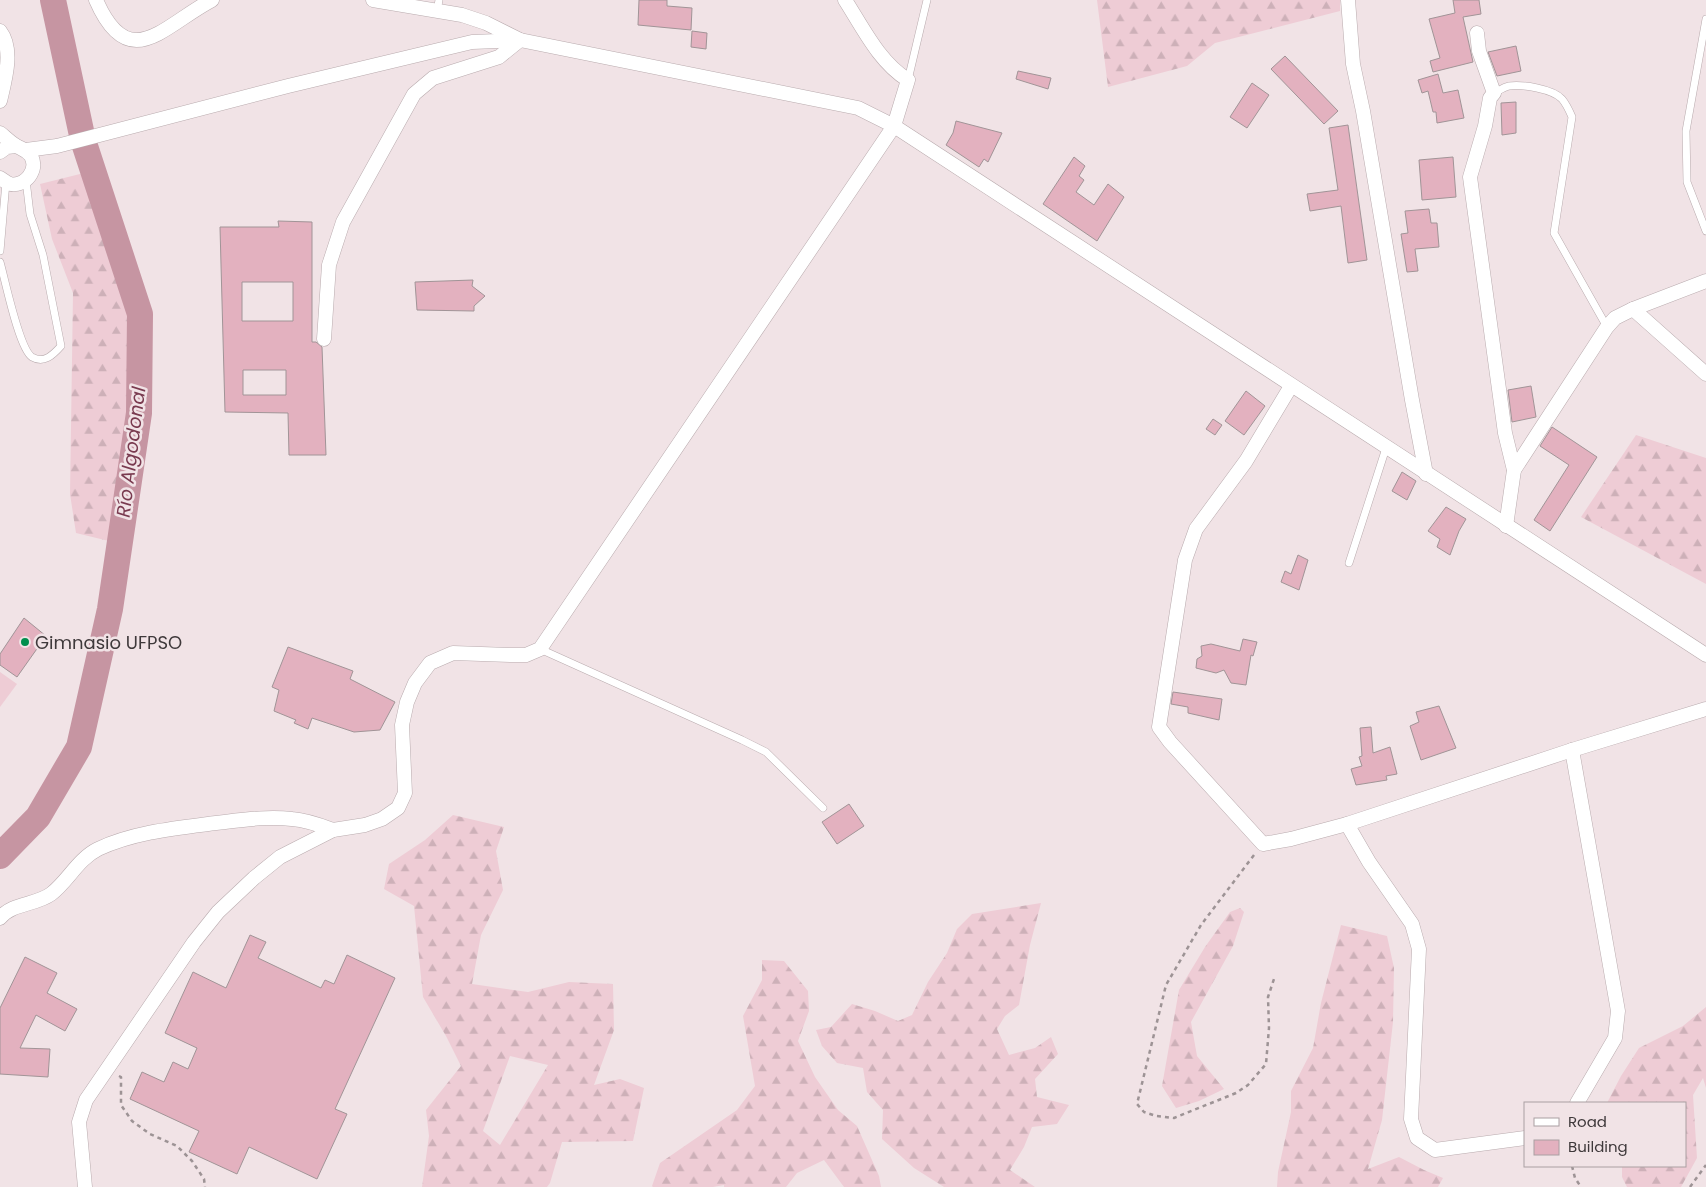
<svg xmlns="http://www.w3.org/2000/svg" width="1706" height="1187" font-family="Poppins,sans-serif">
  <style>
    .forest { fill: url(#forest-firs); fill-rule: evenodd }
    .garden { fill: #eeccd5 }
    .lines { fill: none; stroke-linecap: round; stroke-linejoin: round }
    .river { stroke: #c695a2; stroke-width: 26 }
    .building { fill: #e3b1bf; stroke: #a19497; fill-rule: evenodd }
    .lane-casing { stroke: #b9abae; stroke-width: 8 }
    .street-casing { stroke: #b9abae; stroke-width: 15 }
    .path { stroke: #9d9395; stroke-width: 2.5; stroke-dasharray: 4 4; stroke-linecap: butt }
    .lane { stroke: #fff; stroke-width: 7 }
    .street { stroke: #fff; stroke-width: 14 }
    .poi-dot { fill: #008e4d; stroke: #f1e3e6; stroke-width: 2 }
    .labels { text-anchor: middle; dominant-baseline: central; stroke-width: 5; stroke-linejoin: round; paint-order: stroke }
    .poi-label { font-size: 18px; fill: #3f393b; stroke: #f1e3e6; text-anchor: start }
    .water-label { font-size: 19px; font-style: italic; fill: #793a4f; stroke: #f1e3e6 }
  </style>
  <defs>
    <pattern id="forest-firs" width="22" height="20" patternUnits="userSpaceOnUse" patternTransform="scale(1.25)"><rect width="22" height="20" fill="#eeccd5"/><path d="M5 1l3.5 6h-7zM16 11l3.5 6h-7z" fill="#cdb0b8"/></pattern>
  </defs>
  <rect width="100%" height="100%" fill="#f1e3e6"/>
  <g class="forest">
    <polygon points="1097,0 1340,0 1340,11 1215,43 1187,66 1108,87"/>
    <polygon points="88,172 137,314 136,414 117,543 76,533 70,494 73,293 52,239 40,184"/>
    <polygon points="1636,435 1706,458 1706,584 1581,517"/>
    <path d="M453,815L504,827L496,851L503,890L481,935L472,984L528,992L569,982L613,984L614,1030L594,1085L620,1079L644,1088L633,1141L562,1142L550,1183L547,1187H422L429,1136L426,1110L461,1066L446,1036L423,997L414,906L384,889L389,864L425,840ZM510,1056L548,1065L500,1145L483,1131Z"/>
    <polygon points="1041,903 1030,945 1019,1005 1005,1016 997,1029 1009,1055 1035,1048 1051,1037 1058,1054 1035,1079 1037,1097 1069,1105 1057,1124 1032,1127 1024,1147 1010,1170 1035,1187 944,1187 914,1168 882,1139 883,1110 867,1092 863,1068 837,1063 822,1046 816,1030 831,1027 852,1004 875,1011 898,1021 912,1015 928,982 947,953 957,929 972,914"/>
    <polygon points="1240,908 1244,912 1233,946 1191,1022 1197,1056 1224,1089 1199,1101 1176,1108 1162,1086 1179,990 1205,947 1230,912"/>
    <polygon points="1341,925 1387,936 1394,968 1393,1022 1382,1120 1368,1169 1399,1157 1424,1170 1443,1178 1438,1187 1277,1187 1278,1172 1291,1112 1291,1091 1313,1048 1321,1003"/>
    <polygon points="762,960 784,961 808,991 809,1011 798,1041 815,1077 838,1110 857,1126 879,1176 881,1187 844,1187 824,1160 797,1173 786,1187 724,1187 724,1185 713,1187 653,1187 652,1186 660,1163 737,1110 755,1086 743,1016 762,980"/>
    <polygon points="1706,1007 1706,1088 1703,1078 1693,1095 1697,1158 1681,1187 1627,1187 1622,1177 1622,1166 1685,1166 1685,1103 1607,1103 1621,1076 1639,1048 1683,1026"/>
  </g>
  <polygon class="garden" points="0,672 17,684 0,707"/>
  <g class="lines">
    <polyline class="river" points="0,856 38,817 79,747 110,609 139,413 140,314 83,140 53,0"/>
  </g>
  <g class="building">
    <polygon points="639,0 667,0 667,6 692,8 691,30 638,25"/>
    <polygon points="1453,0 1479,0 1481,14 1463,17 1473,62 1433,72 1430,61 1440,58 1429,19 1455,13"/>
    <polygon points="692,31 707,33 706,49 691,47"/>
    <polygon points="1516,46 1521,71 1497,76 1488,52"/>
    <polygon points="1285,56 1338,111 1324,124 1271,69"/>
    <polygon points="1018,71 1051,78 1048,89 1016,79"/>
    <polygon points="1438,74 1443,93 1458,90 1464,118 1437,123 1436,112 1433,112 1428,91 1422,93 1418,80"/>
    <polygon points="1252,83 1269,95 1247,128 1230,117"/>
    <polygon points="1516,102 1516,133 1502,135 1501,103"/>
    <polygon points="956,121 1002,133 988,162 984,159 979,167 946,145 953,133"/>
    <polygon points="1348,125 1367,260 1348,263 1341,206 1310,211 1307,194 1338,190 1329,128"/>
    <polygon points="1074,157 1085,166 1079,176 1084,180 1076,192 1094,205 1108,184 1124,197 1097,241 1043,204"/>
    <polygon points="1453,157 1456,197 1422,200 1419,160"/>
    <polygon points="1429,209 1431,223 1437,223 1439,247 1415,249 1418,271 1407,272 1401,234 1408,233 1405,211"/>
    <path d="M278,221L312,222V342H316L322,347L326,455H289L288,413L225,412L220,227H279ZM242,282H293V321H242ZM243,370H286V395H243Z"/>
    <polygon points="473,280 472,286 485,296 474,306 474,311 417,310 415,282"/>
    <polygon points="1531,386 1536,417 1512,422 1508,390"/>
    <polygon points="1246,391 1265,406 1244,435 1225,421"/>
    <polygon points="1213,419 1222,425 1215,435 1206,429"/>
    <polygon points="1552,427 1597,457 1550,531 1534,520 1569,465 1540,446"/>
    <polygon points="1402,472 1416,481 1407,500 1392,491"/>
    <polygon points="1446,507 1466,519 1459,531 1450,555 1437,547 1440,539 1428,531"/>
    <polygon points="1298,555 1308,560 1299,590 1281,582 1285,571 1291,574"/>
    <polygon points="24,618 46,636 17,677 0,665 0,654"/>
    <polygon points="1243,639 1257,642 1253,656 1251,655 1246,685 1231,683 1224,670 1216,673 1196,668 1197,659 1202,656 1201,646 1211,644 1240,651"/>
    <polygon points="288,647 353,671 350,679 395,702 380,730 354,732 312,718 308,729 294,723 296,720 274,711 279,690 272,687"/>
    <polygon points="1173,692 1222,699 1219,720 1188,713 1188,707 1171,704"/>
    <polygon points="1439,706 1456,748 1421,760 1410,726 1419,722 1416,712"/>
    <polygon points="1371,727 1373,753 1390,747 1397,774 1386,776 1387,780 1356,785 1351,769 1362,766 1359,757 1362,756 1360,728"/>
    <polygon points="849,804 864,826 837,844 822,822"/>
    <polygon points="250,935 266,942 258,958 321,988 325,980 334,984 347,955 395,978 335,1109 347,1114 317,1179 249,1147 237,1174 189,1152 199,1131 130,1099 142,1072 164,1082 173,1062 188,1069 197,1048 165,1033 193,972 226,988"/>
    <polygon points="25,957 57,973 47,993 77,1009 65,1031 36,1015 20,1048 50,1049 48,1077 0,1074 0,1008"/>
  </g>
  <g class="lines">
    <g class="lane-casing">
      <g id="lane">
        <polyline points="437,11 439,0"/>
        <polyline points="1706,19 1686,131 1687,182 1706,231"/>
        <polyline points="908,80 927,0"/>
        <path d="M1494,93C1498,91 1504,87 1509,86C1522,84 1553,89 1562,99C1567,105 1569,110 1572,117L1554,233L1607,327"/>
        <polyline points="0,251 6,182"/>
        <path d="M0,262C5,279 19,349 32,357C44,364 53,355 61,346L43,255L30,214L26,180"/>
        <polyline points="1349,563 1386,448"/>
        <polyline points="540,649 742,740 766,752 823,808"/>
      </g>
    </g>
    <g class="street-casing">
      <g id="street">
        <path d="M96,0C129,76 164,25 212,0"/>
        <polyline points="1348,0 1353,64 1363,111 1412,400 1426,474"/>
        <path d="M0,31C14,49 5,80 0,101"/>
        <polyline points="1477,33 1479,51 1494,93 1490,98 1485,126 1470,177 1505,433 1514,470 1506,526"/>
        <path d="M0,133C5,137 10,142 15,145C21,149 26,149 31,156C39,170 25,187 10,184C7,183 3,180 0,178"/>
        <polyline points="26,150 57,146 288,86 472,42 520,40 858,108 894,126 1706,655"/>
        <polyline points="0,152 7,147 16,146"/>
        <polyline points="1633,309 1706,374"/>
        <polyline points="324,339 329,265 343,222 414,94 433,78 499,57 520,40 486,23 462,15 373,0"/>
        <polyline points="1291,386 1246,461 1196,529 1185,560 1159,727 1170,742 1263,844 1291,839 1347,824 1572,750 1706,709"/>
        <polyline points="1514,470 1607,327 1615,318 1633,309 1706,281"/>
        <polyline points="1572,750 1618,1011 1615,1038 1577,1103"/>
        <polyline points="1347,824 1369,862 1412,924 1419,949 1411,1119 1417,1138 1435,1150 1525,1138"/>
        <path d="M0,918C12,903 36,905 51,894C68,881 78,859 98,849C134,832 177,828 216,823C242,820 267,816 292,819C306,820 320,825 333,830"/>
        <path d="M85,1187L79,1122L86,1100L194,942L218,912L254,878L280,857L333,830L365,825L382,819L398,808L405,793L402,725L407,702L415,683L430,663L453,653L511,655H526L540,649L894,126L908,80C879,62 863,28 845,0"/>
      </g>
    </g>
    <g class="path">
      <polyline points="1254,855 1201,925 1166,985 1137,1104 1144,1112 1156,1116 1174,1118 1236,1093 1248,1085 1266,1064 1269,1028 1268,997 1274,979"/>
      <polyline points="119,1076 121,1077 121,1105 132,1121 150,1134 177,1146 192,1161 204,1179 205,1187"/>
      <polyline points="1572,1166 1575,1178 1581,1187"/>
      <polyline points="1690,1187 1706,1165"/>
    </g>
    <use href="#lane" class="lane"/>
    <use href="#street" class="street"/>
  </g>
  <circle class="poi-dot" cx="25" cy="642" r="5"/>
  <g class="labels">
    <g class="poi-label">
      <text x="35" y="642">Gimnasio UFPSO</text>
    </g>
    <g class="water-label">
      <text transform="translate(131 452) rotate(-83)">Río Algodonal</text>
    </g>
  </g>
  <rect x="1524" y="1102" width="162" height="65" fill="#f1e3e6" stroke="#aa9fa2"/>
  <rect x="1534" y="1118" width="25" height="8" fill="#ffffff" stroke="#aa9fa2"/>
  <text x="1568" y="1127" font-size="15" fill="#3f393b">Road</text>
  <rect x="1534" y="1140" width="25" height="15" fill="#e3b1bf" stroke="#aa9fa2"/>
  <text x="1568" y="1152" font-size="15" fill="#3f393b">Building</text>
</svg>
